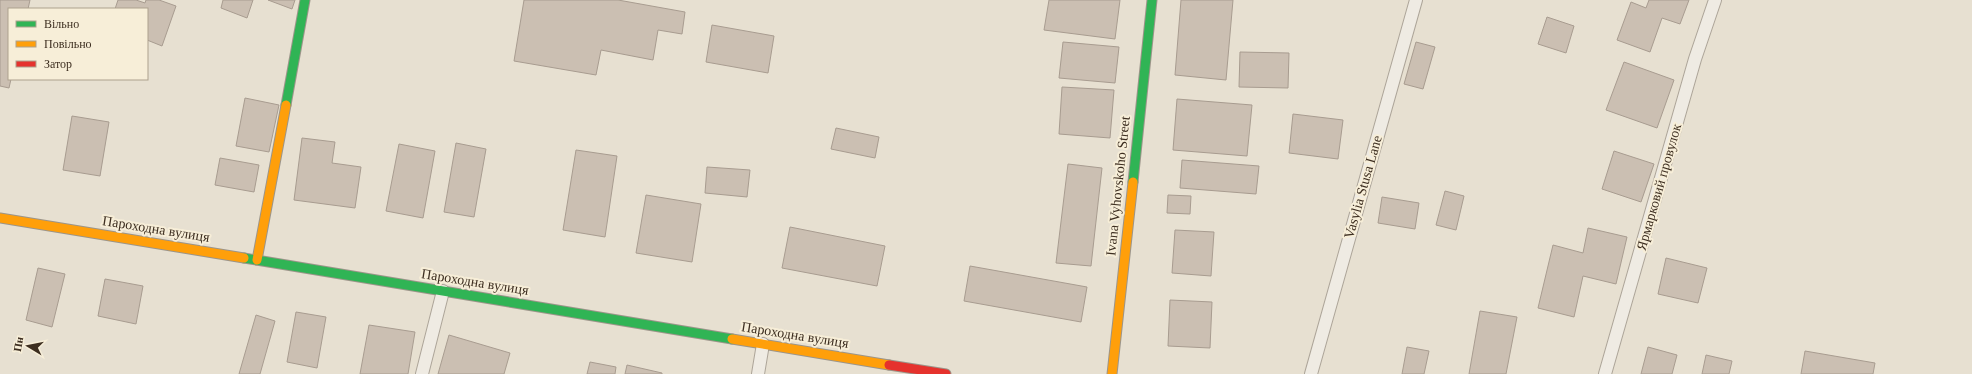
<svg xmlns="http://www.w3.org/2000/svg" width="1972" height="374" font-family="Georgia,serif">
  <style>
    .building { fill: #cbbfb2; stroke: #a89c90 }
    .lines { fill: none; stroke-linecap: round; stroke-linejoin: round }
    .lane-casing { stroke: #ada599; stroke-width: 14 }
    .fast-casing { stroke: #9c958a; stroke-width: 11 }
    .slow-casing { stroke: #9c958a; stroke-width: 11 }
    .jam-casing { stroke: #9c958a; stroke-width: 11 }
    .lane { stroke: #efebe3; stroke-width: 12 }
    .fast { stroke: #30b455; stroke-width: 9 }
    .slow { stroke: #ff9f0a; stroke-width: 9 }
    .jam { stroke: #e5322d; stroke-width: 9 }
    .labels { text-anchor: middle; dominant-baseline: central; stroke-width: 4; stroke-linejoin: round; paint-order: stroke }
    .street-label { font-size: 14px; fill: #3d2e20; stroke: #f7eed8 }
  </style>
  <rect width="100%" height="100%" fill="#e7e0d1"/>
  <g class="building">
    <polygon points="0,0 30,0 28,9 9,9 9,79 11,79 9,88 0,86"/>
    <polygon points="118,0 136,0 145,3 146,0 159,0 176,6 162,46 147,40 147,9 115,9"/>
    <polygon points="223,0 253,0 247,18 221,8"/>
    <polygon points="268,0 295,0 292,9"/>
    <polygon points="524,0 618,0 685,12 682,34 658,30 653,60 601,50 596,75 514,61"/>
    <polygon points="1049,0 1120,0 1115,39 1044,30"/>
    <polygon points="1181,0 1233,0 1226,80 1175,75"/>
    <polygon points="1649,0 1689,0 1680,24 1662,18 1650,52 1617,40 1631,2 1646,8"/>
    <polygon points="1547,17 1574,26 1566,53 1538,44"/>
    <polygon points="712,25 774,36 768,73 706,62"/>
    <polygon points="1063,42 1119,47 1115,83 1059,78"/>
    <polygon points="1416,42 1435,47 1423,89 1404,84"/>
    <polygon points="1240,52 1289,53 1288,88 1239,87"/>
    <polygon points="1624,62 1674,80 1657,128 1606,110"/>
    <polygon points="1062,87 1114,90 1110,138 1059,134"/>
    <polygon points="245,98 279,105 269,152 236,146"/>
    <polygon points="1177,99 1252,105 1247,156 1173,150"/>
    <polygon points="1293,114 1343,120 1338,159 1289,153"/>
    <polygon points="72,116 109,122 100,176 63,170"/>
    <polygon points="836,128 879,137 875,158 831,149"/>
    <polygon points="302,138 335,142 332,163 361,167 355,208 294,200"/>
    <polygon points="456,143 486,149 474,217 444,212"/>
    <polygon points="399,144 435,151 423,218 386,211"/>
    <polygon points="576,150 617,156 605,237 563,230"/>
    <polygon points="1614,151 1654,164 1641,202 1602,189"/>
    <polygon points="220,158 259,165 254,192 215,185"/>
    <polygon points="1182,160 1259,166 1256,194 1180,188"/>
    <polygon points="1068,164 1102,168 1091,266 1056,263"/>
    <polygon points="707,167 750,170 747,197 705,193"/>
    <polygon points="1445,191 1464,196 1456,230 1436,225"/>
    <polygon points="646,195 701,204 692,262 636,253"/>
    <polygon points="1168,195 1191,196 1190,214 1167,213"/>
    <polygon points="1382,197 1419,203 1415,229 1378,223"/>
    <polygon points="790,227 885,246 877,286 782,268"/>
    <polygon points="1588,228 1627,237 1616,284 1583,276 1574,317 1538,308 1553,245 1583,253"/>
    <polygon points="1175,230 1214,232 1211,276 1172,273"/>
    <polygon points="1666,258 1707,268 1698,303 1658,294"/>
    <polygon points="970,266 1087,287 1081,322 964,301"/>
    <polygon points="38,268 65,274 52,327 26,320"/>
    <polygon points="105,279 143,286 136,324 98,316"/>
    <polygon points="1170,300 1212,302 1210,348 1168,346"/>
    <polygon points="1480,311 1517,317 1506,374 1469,374"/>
    <polygon points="296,312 326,317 317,368 287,362"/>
    <polygon points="256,315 275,321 260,374 239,374"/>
    <polygon points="369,325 415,332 408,374 360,374"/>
    <polygon points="449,335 510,353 504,374 438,374"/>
    <polygon points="1407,347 1429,351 1424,374 1402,374"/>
    <polygon points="1648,347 1677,355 1672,374 1641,374"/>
    <polygon points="1805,351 1875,363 1873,374 1801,374"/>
    <polygon points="1706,355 1732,361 1729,374 1702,374"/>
    <polygon points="590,362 616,367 615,374 587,374"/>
    <polygon points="627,365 662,373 662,374 625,374"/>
  </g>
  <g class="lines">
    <g class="lane-casing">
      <g id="lane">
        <polyline points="422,374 443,291"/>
        <polyline points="758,374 763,344"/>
        <polyline points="1311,374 1416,0"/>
        <polyline points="1605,374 1695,59 1715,0"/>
      </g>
    </g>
    <g class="fast-casing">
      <g id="fast">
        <polyline points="286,105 305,0"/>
        <polyline points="1133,182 1152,0"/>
        <polyline points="244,258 732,339"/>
      </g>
    </g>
    <g class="slow-casing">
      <g id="slow">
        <polyline points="0,218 244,258"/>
        <polyline points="257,260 286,105"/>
        <polyline points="732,339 889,365"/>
        <polyline points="1112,374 1133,182"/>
      </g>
    </g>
    <g class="jam-casing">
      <polyline id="jam" points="889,365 946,374"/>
    </g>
    <use href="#lane" class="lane"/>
    <use href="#fast" class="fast"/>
    <use href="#slow" class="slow"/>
    <use href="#jam" class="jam"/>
  </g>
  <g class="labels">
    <g class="street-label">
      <text transform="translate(1118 186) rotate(-84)">Ivana Vyhovskoho Street</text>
      <text transform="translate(1363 187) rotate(-74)">Vasylia Stusa Lane</text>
      <text transform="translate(1659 187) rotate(-74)">Ярмарковий провулок</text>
      <text transform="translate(156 229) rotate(9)">Пароходна вулиця</text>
      <text transform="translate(475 282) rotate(9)">Пароходна вулиця</text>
      <text transform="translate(795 335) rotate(9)">Пароходна вулиця</text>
    </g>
  </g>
  <rect x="8" y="8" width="140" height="72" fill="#f7eed8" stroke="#ada18e"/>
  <rect x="16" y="21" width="20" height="6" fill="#30b455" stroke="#ada18e"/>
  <text x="44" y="28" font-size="12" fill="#3d2e20">Вільно</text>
  <rect x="16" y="41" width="20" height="6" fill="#ff9f0a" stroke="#ada18e"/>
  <text x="44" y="48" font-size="12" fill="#3d2e20">Повільно</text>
  <rect x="16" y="61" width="20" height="6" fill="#e5322d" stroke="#ada18e"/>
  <text x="44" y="68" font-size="12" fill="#3d2e20">Затор</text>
  <g transform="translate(28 346) rotate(280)" stroke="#f7eed8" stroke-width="3" paint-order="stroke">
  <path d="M0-3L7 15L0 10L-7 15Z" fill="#3d2e20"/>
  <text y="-6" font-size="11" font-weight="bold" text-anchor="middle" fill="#3d2e20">Пн</text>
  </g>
</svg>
